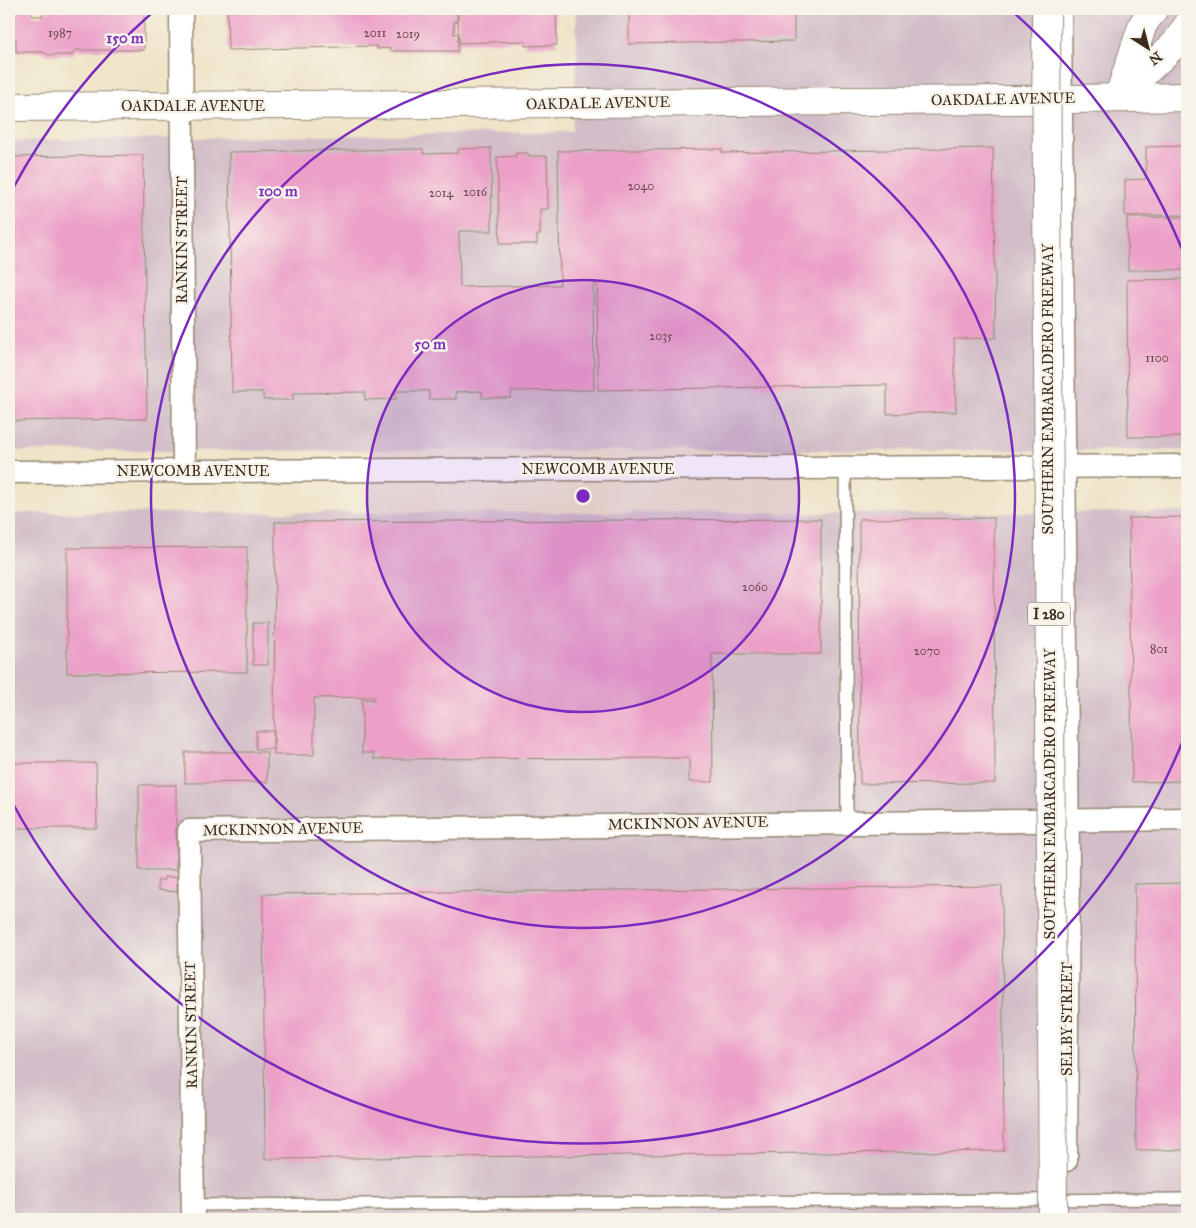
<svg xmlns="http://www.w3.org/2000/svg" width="1196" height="1228" font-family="'IM FELL Great Primer',serif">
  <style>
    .industrial { fill: #d2bdc8 }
    .building { fill: #eca0c8 }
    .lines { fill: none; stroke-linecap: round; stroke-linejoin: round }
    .service-casing { stroke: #958773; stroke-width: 14 }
    .minor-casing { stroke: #958773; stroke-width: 25 }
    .tertiary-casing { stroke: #958773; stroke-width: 30 }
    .secondary-casing { stroke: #958773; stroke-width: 30 }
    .service { stroke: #fff; stroke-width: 11 }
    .minor { stroke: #fff; stroke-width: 22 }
    .tertiary { stroke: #fff; stroke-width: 28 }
    .secondary { stroke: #fff; stroke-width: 28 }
    .motorway-bridge-casing { stroke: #958773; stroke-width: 30; stroke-linecap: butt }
    .motorway-bridge { stroke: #fff; stroke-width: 28 }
    .ring { fill: none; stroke: #7b2cbf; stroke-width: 2.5 }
    .labels { text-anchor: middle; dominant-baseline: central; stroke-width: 5; stroke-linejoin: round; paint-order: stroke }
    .number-label { font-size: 12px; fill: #674848 }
    .shield { fill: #f7f3e8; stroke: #73665b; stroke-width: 1 }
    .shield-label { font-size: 14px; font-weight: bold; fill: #3b2a1e }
    .street-label { font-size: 15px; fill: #3b2a1e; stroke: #f7f3e8 }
    .centre { fill: #7b2cbf; stroke: #f7f3e8; stroke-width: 2.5 }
    .ring-label { font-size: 15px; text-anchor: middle; font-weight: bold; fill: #7b2cbf; stroke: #f7f3e8; stroke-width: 5; stroke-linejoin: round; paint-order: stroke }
  </style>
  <rect width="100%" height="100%" fill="#f7f3e8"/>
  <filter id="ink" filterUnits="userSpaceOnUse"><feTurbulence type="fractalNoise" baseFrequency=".02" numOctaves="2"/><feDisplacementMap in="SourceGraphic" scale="10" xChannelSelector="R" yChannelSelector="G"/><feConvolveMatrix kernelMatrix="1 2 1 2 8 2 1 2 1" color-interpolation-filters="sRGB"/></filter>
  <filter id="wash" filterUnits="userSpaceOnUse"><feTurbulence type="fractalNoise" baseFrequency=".0096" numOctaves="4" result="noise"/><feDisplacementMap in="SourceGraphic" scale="20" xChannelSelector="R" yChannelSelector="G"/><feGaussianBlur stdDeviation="1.12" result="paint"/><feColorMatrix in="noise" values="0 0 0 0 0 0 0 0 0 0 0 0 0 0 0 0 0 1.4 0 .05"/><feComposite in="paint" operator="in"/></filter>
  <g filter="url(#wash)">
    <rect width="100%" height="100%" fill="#efe4c8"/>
    <g class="industrial">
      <polygon points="576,9 1187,9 1187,450 9,451 9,141 572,132 577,56"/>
      <polygon points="1187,512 1187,1219 9,1219 9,513"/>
    </g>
    <g id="blocks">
      <g class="building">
        <polygon points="11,9 32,9 32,16 43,16 43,11 49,12 49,9 144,9 144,50 76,50 72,55 49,55 43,52 16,52 16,39 11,39 11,53 9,53 9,12 11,12"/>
        <polygon points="227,9 457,9 457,22 454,22 454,34 458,33 458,51 391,51 391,48 377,49 377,46 228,50"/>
        <polygon points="458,9 556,9 557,45 525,46 525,41 459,43"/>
        <polygon points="629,9 794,9 794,41 629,44"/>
        <polygon points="1187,146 1187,215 1125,216 1125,180 1146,179 1146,147"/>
        <polygon points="491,148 492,231 459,231 460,287 560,285 558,151 722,149 722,153 993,148 996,338 954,339 956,412 887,414 887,385 598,390 597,284 593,284 594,390 511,391 511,398 482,398 482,391 456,392 456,399 429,399 429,391 395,391 396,399 365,400 365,392 293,393 293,400 263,400 263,392 232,392 229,152 423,149 423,154 458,153 458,149"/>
        <polygon points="516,153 528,153 529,156 547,156 548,209 540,209 540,235 537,235 537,244 500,244 497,157 516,156"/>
        <polygon points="143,155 147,419 9,421 9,157"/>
        <polygon points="1187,217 1187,270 1128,270 1127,218"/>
        <polygon points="1187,279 1187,437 1128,437 1127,280"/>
        <polygon points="1187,517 1187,781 1132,782 1129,518"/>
        <polygon points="994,518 995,783 860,784 859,519"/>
        <polygon points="821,519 821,654 712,654 713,782 689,782 689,758 374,759 374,753 362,753 362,699 374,700 374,697 314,698 314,755 274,755 275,522"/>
        <polygon points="247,547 247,672 67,673 67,548"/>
        <rect x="253" y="623" width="15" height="42"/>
        <rect x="256" y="731" width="17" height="18"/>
        <polygon points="185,752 267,752 267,782 185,783"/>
        <polygon points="9,763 96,763 97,828 9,828"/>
        <rect x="139" y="785" width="37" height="85"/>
        <polygon points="164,877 177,877 177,892 158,890 158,880 164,880"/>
        <polygon points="1187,883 1187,1150 1136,1150 1135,884"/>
        <polygon points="1002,886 1004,1151 265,1159 263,894"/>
      </g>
    </g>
  </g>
  <g filter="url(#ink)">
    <use href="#blocks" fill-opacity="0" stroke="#958773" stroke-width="1"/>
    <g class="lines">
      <g class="service-casing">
        <g id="service">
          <polyline points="845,469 847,821"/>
          <polyline points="193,1205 1187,1199"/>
        </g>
      </g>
      <g class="minor-casing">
        <g id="minor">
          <polyline points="181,9 184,470"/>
          <polyline points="1060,9 1068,862 1066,1160"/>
          <polyline points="9,472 1187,466"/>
          <polyline points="193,1219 189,831 1187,819"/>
        </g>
      </g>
      <g class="tertiary-casing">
        <g id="tertiary">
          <polyline points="1120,93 1143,24 1154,9"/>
          <polyline points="1119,97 1175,44 1187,26"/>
        </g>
      </g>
      <g class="secondary-casing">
        <polyline id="secondary" points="9,107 1021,100 1187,97"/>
      </g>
      <use href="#service" class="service"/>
      <use href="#minor" class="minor"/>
      <use href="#tertiary" class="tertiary"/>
      <use href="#secondary" class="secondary"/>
      <g class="motorway-bridge-casing">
        <polyline id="motorway-bridge" points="1046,9 1053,1219"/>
      </g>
      <use href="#motorway-bridge" class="motorway-bridge"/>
    </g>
  </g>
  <circle cx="583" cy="496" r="216" fill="#7b2cbf" fill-opacity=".12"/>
  <g class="ring">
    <circle cx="583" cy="496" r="216"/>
    <circle cx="583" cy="496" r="432"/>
    <path d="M1186 733A648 648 0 0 1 11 800M11 192A648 648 0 0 1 154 11M1012 11A648 648 0 0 1 1186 259"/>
  </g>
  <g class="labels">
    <g class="number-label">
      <text x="60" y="33">1987</text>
      <text x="375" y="33">2011</text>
      <text x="408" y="34">2019</text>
      <text x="641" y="186">2040</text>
      <text x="475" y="192">2016</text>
      <text x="441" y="193">2014</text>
      <text x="661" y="336">2035</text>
      <text x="1157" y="358">1100</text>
      <text x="755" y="587">2060</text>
      <text x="1159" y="649">801</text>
      <text x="927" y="651">2070</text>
    </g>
    <rect class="shield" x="1028" y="602.5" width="42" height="23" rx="4"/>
    <g class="shield-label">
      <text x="1049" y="614">I 280</text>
    </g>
    <g class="street-label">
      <text transform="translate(1003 99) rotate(-1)">OAKDALE AVENUE</text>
      <text transform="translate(598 103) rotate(-1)">OAKDALE AVENUE</text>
      <text x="193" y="106">OAKDALE AVENUE</text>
      <text transform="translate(182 240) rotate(-90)">RANKIN STREET</text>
      <text transform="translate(1048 389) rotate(-90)">SOUTHERN EMBARCADERO FREEWAY</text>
      <text x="598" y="469">NEWCOMB AVENUE</text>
      <text x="193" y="471">NEWCOMB AVENUE</text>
      <text transform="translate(1050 794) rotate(-90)">SOUTHERN EMBARCADERO FREEWAY</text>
      <text transform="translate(688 823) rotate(-1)">MCKINNON AVENUE</text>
      <text transform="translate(283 829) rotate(-1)">MCKINNON AVENUE</text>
      <text transform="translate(1067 1019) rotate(-90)">SELBY STREET</text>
      <text transform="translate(191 1025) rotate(-91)">RANKIN STREET</text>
    </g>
  </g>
  <circle cx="583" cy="496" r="8" class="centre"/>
  <g class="ring-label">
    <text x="125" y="43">150 m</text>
    <text x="278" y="196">100 m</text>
    <text x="430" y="349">50 m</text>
  </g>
  <rect width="1196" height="1228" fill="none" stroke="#f7f3e8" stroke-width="30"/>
  <g transform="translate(1148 48) rotate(144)" stroke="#f7f3e8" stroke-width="4" paint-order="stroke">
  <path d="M0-4L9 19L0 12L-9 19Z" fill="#3b2a1e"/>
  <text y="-8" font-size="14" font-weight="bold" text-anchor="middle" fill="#3b2a1e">N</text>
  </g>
</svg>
